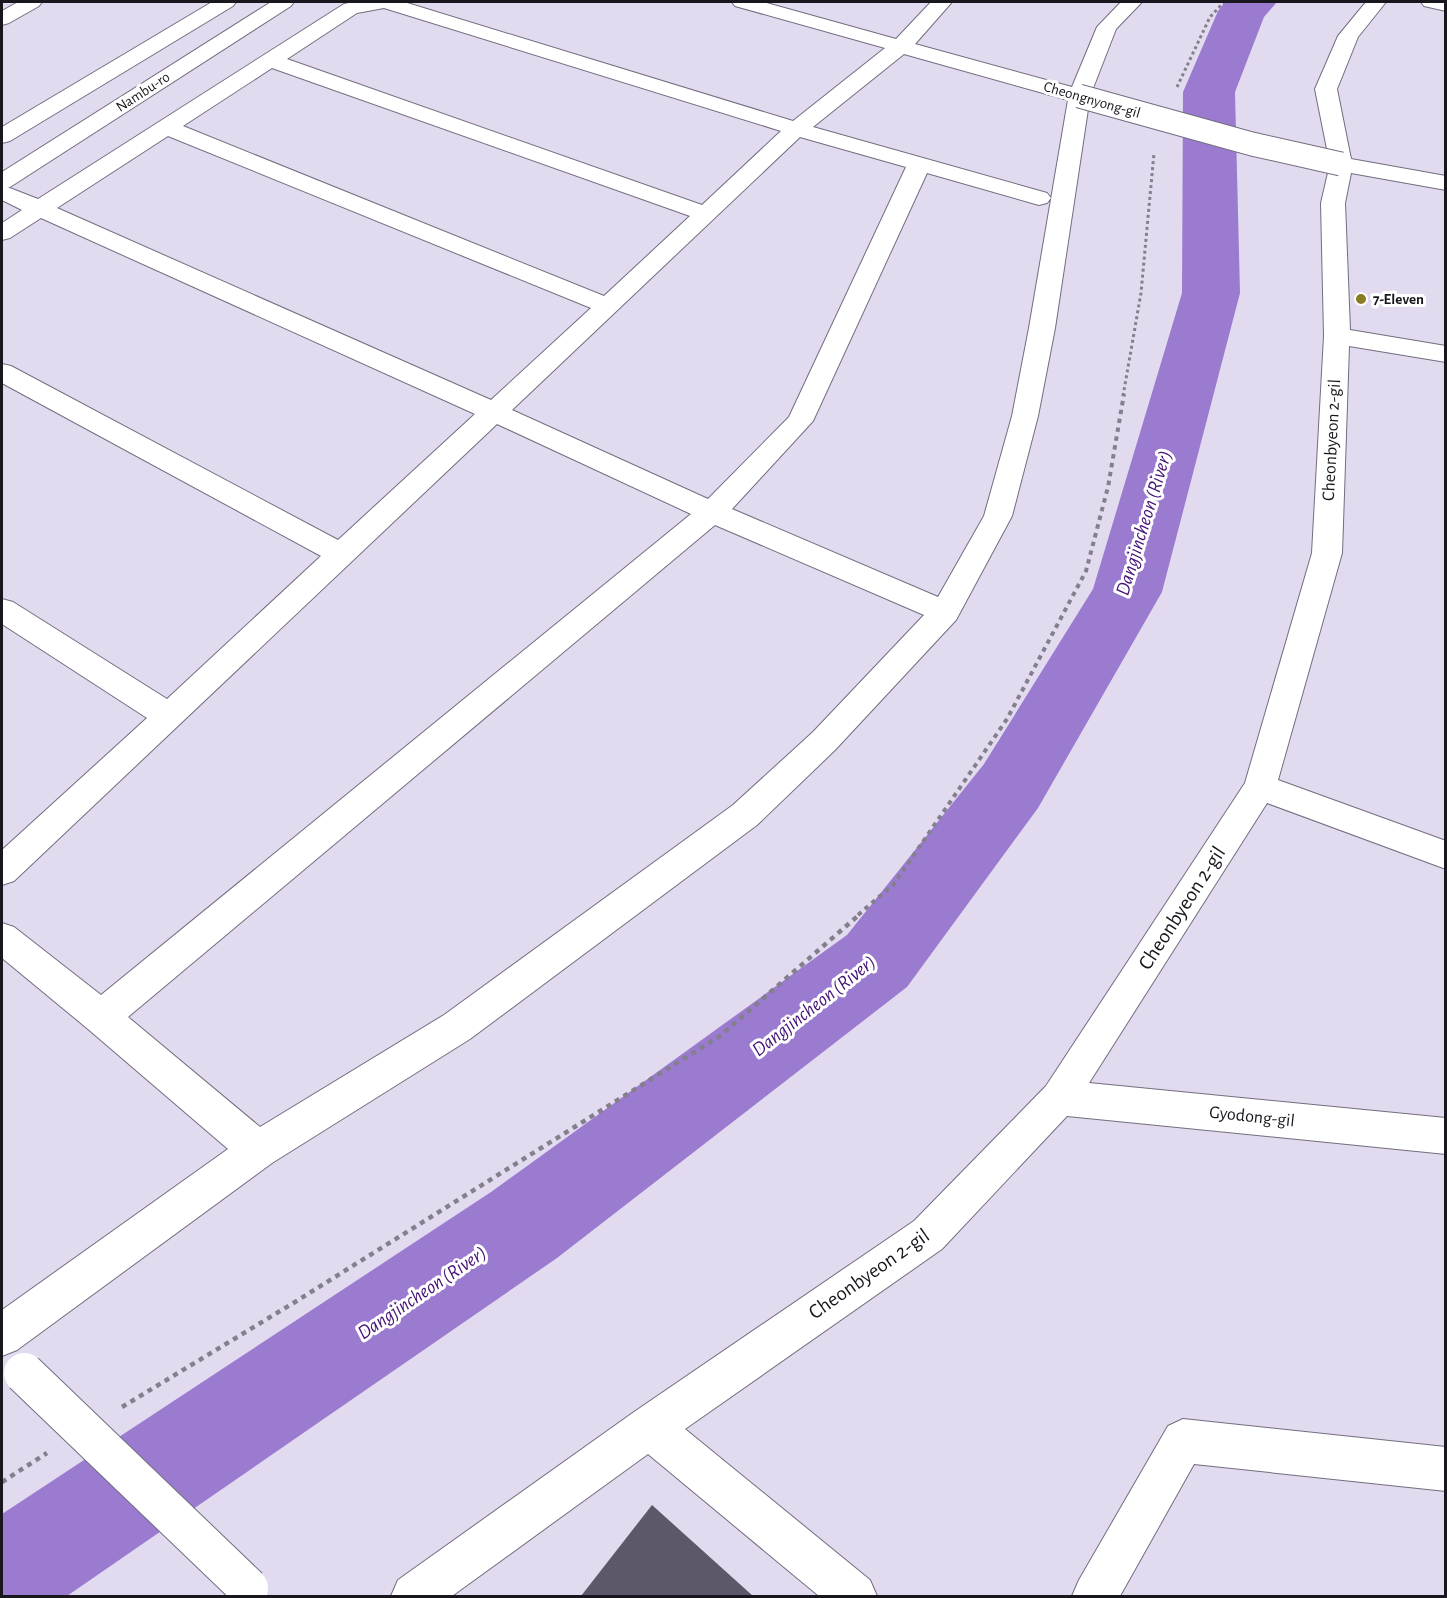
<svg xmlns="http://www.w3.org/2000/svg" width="1447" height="1598" font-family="'Alegreya Sans',sans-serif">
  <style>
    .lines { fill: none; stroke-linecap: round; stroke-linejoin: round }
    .river { fill: #9b7bcf; fill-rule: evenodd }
    .building { fill: #5d5869 }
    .minor-casing { stroke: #736d7f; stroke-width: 2 }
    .major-casing { stroke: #736d7f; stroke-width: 2 }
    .path-far2 { stroke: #847f8d; stroke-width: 3; stroke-dasharray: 3 3; stroke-linecap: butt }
    .path-far1 { stroke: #847f8d; stroke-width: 4; stroke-dasharray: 4.5 4.5; stroke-linecap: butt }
    .path { stroke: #847f8d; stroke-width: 4.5; stroke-dasharray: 5 5; stroke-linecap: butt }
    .minor { fill: #fff; fill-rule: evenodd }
    .major { fill: #fff; fill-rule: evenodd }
    .minor-bridge-far1-casing { stroke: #736d7f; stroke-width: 25; stroke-linecap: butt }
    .minor-bridge-casing { stroke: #736d7f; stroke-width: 42; stroke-linecap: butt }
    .minor-bridge-far1 { stroke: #fff; stroke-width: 23 }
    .minor-bridge { stroke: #fff; stroke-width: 40 }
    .poi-dot { fill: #887b20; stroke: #fff; stroke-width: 2 }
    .labels { text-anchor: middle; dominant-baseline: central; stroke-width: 6; stroke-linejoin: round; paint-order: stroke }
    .far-street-label { font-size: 15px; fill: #19161d; stroke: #fff }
    .far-poi-label { font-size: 15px; font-weight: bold; fill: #19161d; stroke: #fff; text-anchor: start }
    .street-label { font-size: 18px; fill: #19161d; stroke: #fff }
    .water-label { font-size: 20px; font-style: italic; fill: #451278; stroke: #fff }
    .near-street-label { font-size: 21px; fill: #19161d; stroke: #fff }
  </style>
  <rect width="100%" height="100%" fill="#e2dbf0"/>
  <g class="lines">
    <polygon class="river" points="1225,2 1277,2 1264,17 1235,92 1240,293 1162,592 1038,808 907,987 557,1258 67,1596 2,1596 2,1514 491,1192 847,935 984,764 1093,589 1182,293 1183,92 1218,11"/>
  </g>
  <polygon class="building" points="652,1505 753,1596 581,1596"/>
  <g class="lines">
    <g class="minor-casing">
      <g id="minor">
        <polygon points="18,2 42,2 39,6 9,23 2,25 2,11"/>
        <path d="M353,2H404L793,121L885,48L735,6L732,2H763L896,39L931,2H952L915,44L1072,87L1097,27L1121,2H1142L1116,29L1090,96L1055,328L1038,416L1012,516L956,620L835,750L757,825L470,1039L272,1163L17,1350L2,1356V1310L228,1149L88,1029L2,958V923L14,927L101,995L691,514L497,424L14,881L2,885V850L147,718L2,624V599L13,602L167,699L321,556L2,383V364L11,366L338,540L475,414L41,218L10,238L2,240V223L22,210L2,200V185L38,199L344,4ZM384,8L781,131L702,205L287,59L357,13ZM904,54L1068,100L1029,328L1012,416L984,516L938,597L732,509L813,421L927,173L1039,205L1047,203L1051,198L1047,193L813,127ZM272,68L690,216L604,296L183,126ZM168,136L591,308L491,400L57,208ZM800,137L906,167L789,417L708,499L512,410ZM715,525L924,615L813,732L733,805L444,1015L260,1127L128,1017Z"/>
        <polygon points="1366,2 1386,2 1358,37 1337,89 1351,159 1446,176 1446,190 1351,173 1345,203 1350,330 1446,346 1446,362 1349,346 1342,553 1278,780 1446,841 1446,869 1267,803 1089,1083 1446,1118 1446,1154 1067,1116 942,1249 685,1429 870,1580 877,1596 819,1596 648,1454 452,1596 391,1596 398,1580 634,1412 914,1221 1046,1086 1245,783 1312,553 1324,336 1321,203 1330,164 1315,89 1338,36"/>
        <polygon points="1421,2 1446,2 1446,11 1424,6"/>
        <polygon points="1183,1419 1446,1447 1446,1491 1194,1464 1120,1596 1072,1596 1079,1580 1168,1426"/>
      </g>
    </g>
    <g class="major-casing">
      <g id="major">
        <polygon points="212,2 236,2 233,6 10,141 2,143 2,127"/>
        <polygon points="271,2 294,2 291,6 10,187 2,189 2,172"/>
      </g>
    </g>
    <g class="path-far2">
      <polyline points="1177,87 1210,17 1224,2"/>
      <polyline points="1123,396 1141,293 1154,153"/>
    </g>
    <polyline class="path-far1" points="858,915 894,884 1007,719 1086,571 1108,487 1124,394"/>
    <g class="path">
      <polyline points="122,1407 295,1302 720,1036 860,914"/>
      <polyline points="2,1482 47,1453"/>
    </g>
    <use href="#minor" class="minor"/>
    <use href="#major" class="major"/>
    <g class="minor-bridge-far1-casing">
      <polyline id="minor-bridge-far1" points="1079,96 1252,144 1341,164"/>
    </g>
    <g class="minor-bridge-casing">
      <polyline id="minor-bridge" points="24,1373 248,1588"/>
    </g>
    <use href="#minor-bridge-far1" class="minor-bridge-far1"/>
    <use href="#minor-bridge" class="minor-bridge"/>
  </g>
  <circle class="poi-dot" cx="1361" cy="299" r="6"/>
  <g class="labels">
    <g class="far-street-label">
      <text transform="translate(143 92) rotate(-33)">Nambu-ro</text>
      <text transform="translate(1092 100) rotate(16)">Cheongnyong-gil</text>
    </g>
    <g class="far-poi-label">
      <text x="1373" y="299">7-Eleven</text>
    </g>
    <g class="street-label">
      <text transform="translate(1332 440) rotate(-87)">Cheonbyeon 2-gil</text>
      <text transform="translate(1252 1117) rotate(6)">Gyodong-gil</text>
    </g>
    <g class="water-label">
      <text transform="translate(1144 523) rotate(-73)">Dangjincheon (River)</text>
      <text transform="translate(814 1006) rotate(-38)">Dangjincheon (River)</text>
      <text transform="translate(422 1293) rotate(-34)">Dangjincheon (River)</text>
    </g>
    <g class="near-street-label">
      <text transform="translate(1182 908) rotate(-57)">Cheonbyeon 2-gil</text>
      <text transform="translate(869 1274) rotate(-35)">Cheonbyeon 2-gil</text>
    </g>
  </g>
  <rect width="1447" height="1598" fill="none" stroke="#19161d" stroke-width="6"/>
</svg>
